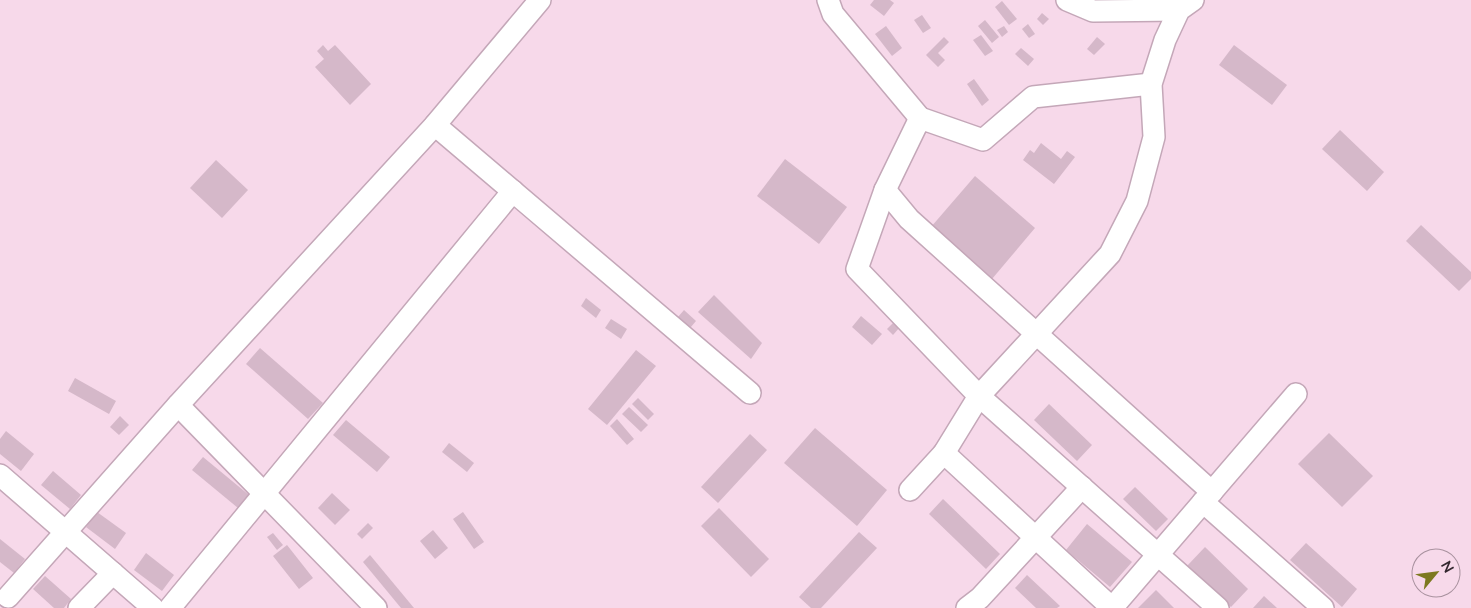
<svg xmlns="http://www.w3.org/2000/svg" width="1471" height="608" font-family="Lato,sans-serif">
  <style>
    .building { fill: #d5b8c9 }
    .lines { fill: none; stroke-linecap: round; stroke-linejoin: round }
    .minor-casing { stroke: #c4a7b8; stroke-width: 24 }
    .minor { stroke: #fff; stroke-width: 21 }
  </style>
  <rect width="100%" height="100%" fill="#f7d9ea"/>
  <g class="building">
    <polygon points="874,0 890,0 894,3 884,16 870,5"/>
    <polygon points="1002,1 1017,19 1009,25 995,7"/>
    <polygon points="1042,13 1049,19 1043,25 1037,19"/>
    <polygon points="922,15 931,28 923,33 914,20"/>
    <polygon points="985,20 999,37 992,43 978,26"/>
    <polygon points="1028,24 1035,34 1029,38 1022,29"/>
    <polygon points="886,26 902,48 892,56 875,34"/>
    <polygon points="1004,26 1008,32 1002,37 997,30"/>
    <polygon points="981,35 993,51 985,56 973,40"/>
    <polygon points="944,37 949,42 938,53 945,60 938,67 926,55"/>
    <polygon points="1097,37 1105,44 1094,55 1087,49"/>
    <polygon points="323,45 328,51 335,45 371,84 350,105 315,67 324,59 317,51"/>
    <polygon points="1234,45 1287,85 1272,105 1219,65"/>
    <polygon points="1021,48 1034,59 1028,66 1015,54"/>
    <polygon points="974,79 989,100 982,106 967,84"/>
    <polygon points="1340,130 1384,172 1367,191 1322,149"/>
    <polygon points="1041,143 1061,159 1067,151 1075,157 1054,184 1023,160 1030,150 1034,153"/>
    <polygon points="785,159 847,207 819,244 757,196"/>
    <polygon points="216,160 248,190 222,218 190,188"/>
    <polygon points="975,176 1035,228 992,279 931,227"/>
    <polygon points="1421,225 1471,272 1471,279 1459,291 1406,241"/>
    <polygon points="714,295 762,343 751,359 698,312"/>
    <polygon points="586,298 601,310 596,318 581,306"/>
    <polygon points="684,310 696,321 685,334 672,324"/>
    <polygon points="861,316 882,334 872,345 852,327"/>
    <polygon points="611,319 627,329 621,339 605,328"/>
    <polygon points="894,322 900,327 893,335 887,329"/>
    <polygon points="260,348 323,403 308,419 246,364"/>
    <polygon points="636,350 656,366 607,425 588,409"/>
    <polygon points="75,378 116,401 109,414 68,391"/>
    <polygon points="638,398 654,414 648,420 632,404"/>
    <polygon points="1049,404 1092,445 1077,461 1034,420"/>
    <polygon points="629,407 648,425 641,432 622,414"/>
    <polygon points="120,416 129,425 119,435 110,427"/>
    <polygon points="617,419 634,439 627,445 610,426"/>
    <polygon points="346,420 390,457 377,472 333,435"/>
    <polygon points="815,428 887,490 857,526 784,463"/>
    <polygon points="6,431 34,454 21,471 0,454 0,439"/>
    <polygon points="1329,433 1373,476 1342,507 1298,464"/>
    <polygon points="750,434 767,450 718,503 701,487"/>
    <polygon points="449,443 474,463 467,472 442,452"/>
    <polygon points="203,457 249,495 238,508 192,470"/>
    <polygon points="53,471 81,495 70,509 41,485"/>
    <polygon points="1135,487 1168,519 1156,531 1123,499"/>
    <polygon points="332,493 350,510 335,525 318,508"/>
    <polygon points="943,499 1000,554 986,569 929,514"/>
    <polygon points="719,508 769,559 751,577 701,526"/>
    <polygon points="97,512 126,533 115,549 86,527"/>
    <polygon points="463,512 484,542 474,549 453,519"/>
    <polygon points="368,523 373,528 362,539 357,534"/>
    <polygon points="1087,524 1132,562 1110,587 1066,550"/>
    <polygon points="433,530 448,548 435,559 420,541"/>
    <polygon points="859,532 877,548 821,608 811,608 799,597"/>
    <polygon points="273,533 283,545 277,550 267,537"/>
    <polygon points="0,539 25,559 14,573 0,562"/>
    <polygon points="1306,543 1357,589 1342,607 1290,560"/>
    <polygon points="287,545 313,578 299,589 273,556"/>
    <polygon points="1205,547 1248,589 1231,607 1187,566"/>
    <polygon points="146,553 174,575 162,591 134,570"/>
    <polygon points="370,555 414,608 401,608 363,562"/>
    <polygon points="1027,575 1060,606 1057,608 1036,608 1015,588"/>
    <polygon points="45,576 71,599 64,608 54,608 33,589"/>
    <polygon points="1156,590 1174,608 1138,608"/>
    <polygon points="1264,596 1277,608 1253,608"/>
  </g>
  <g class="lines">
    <g class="minor-casing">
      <g id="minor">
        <polyline points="828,0 833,14 920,118"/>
        <polyline points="1067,0 1093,11 1179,10"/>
        <polyline points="1151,84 1033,97 983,140 920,118 885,190 857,269 979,396 1218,608"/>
        <polyline points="435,125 750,393"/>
        <polyline points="885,190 909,219 1212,492"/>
        <polyline points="178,405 376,608"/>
        <polyline points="944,453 1112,608"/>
        <polyline points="0,475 153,608"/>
        <polyline points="910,490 944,453 979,396 1110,254 1137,201 1154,137 1151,84 1165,40 1179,10 1193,0"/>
        <polyline points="1203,502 1323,608"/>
        <polyline points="8,597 178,405 435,125 540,0"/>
        <polyline points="79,608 113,573"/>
        <polyline points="170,608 513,191"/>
        <polyline points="967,608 980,598 1082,487"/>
        <polyline points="1112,608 1296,394"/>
      </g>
    </g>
    <use href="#minor" class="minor"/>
  </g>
  <g transform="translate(1436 573) rotate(61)"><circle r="24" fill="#f7d9ea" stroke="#a9929f"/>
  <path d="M0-4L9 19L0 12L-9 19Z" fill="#7d791f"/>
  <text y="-8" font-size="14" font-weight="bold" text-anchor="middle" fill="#33282f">N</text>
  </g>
</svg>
